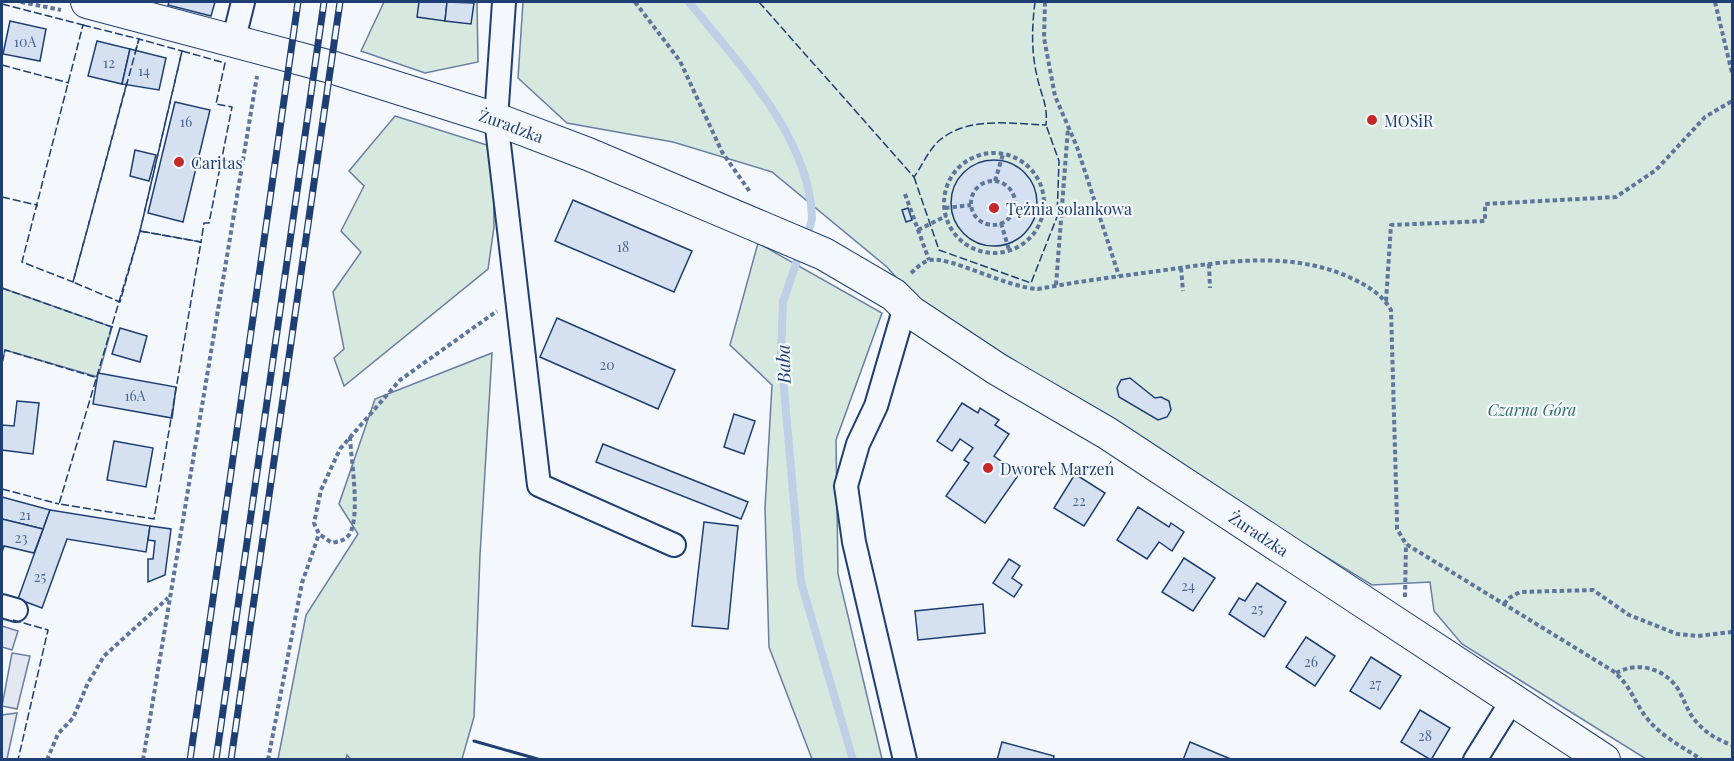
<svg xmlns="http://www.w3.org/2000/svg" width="1734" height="761" font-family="'Playfair Display',serif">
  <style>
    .green { fill: #d7e8df; stroke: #687fa3; stroke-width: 1.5 }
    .parking { fill: #e3e8f0; stroke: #687fa3; stroke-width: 1.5 }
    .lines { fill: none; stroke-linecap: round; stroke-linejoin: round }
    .stream { stroke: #bed0e5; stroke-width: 8 }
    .building { fill: #d5e0f0; stroke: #1d3f73; stroke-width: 1.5 }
    .street-casing { stroke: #1d3f73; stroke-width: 26 }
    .secondary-casing { stroke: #1d3f73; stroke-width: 34 }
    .path { stroke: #5e769c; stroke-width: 4; stroke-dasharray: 4.5 3; stroke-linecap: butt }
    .street { stroke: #f4f7fb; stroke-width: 22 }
    .secondary { stroke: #f4f7fb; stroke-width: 32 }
    .rail-casing { stroke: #1d3f73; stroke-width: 7 }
    .rail { stroke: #f4f7fb; stroke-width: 4.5; stroke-dasharray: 14; stroke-linecap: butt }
    .fence { stroke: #1d3f73; stroke-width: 1.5; stroke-dasharray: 8 3; stroke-linecap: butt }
    .wall { stroke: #1d3f73; stroke-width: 3 }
    .poi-dot { fill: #c62828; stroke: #f4f7fb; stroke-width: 2 }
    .labels { text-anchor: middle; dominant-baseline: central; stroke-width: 4.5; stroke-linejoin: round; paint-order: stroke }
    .number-label { font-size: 14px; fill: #4b6792 }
    .poi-label { font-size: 16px; fill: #1d3f73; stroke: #f4f7fb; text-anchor: start }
    .street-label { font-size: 16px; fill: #1d3f73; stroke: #f4f7fb }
    .park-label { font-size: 16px; font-style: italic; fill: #2c6c60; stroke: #f4f7fb }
    .water-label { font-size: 18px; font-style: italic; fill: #1d3f73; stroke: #f4f7fb }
  </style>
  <rect width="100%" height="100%" fill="#f4f7fb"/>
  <g class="green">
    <polygon points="384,2 477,2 478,62 425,73 361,51"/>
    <polygon points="523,2 1732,2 1732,759 1646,759 1462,644 1434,611 1430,582 1372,585 1146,447 910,293 887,267 772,172 673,142 567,123 518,78"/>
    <polygon points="395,116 493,147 494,227 488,269 344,386 334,358 344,349 333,292 361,252 341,231 364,186 349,171"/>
    <polygon points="758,243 882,313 836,440 838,574 882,759 812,759 769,647 765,508 772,385 730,345"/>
    <polygon points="2,288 112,327 98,377 5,350 2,363"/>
    <polygon points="492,353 480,555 474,717 462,759 351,760 347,755 346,759 278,759 306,615 358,534 339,504 375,399"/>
  </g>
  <g class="parking">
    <polygon points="2,626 18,631 12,650 2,647"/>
    <polygon points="12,653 30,656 17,709 2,706"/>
    <polygon points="17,713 7,759 2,759 2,715"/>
  </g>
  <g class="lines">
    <g class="stream">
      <path d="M689,2C737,62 809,136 812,217C812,223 808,232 805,238"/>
      <polyline points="800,252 783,302 781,355 801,582 853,760"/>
    </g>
  </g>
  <g class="building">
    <polygon points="169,2 215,2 211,16 168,5"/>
    <polygon points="419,2 447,2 445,21 417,17"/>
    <polygon points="447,2 474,3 471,24 445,21"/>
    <polygon points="10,21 46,29 40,61 3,54"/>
    <polygon points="97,41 130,49 122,84 88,76"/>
    <polygon points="130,49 166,58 159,90 122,84"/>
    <polygon points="175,102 210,110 183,222 148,213"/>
    <polygon points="135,150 156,155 149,181 130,176"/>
    <circle cx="994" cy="203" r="43"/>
    <polygon points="573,200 692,251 674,292 555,241"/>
    <polygon points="908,208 912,220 906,222 902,210"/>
    <polygon points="557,318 675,370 658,409 540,357"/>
    <polygon points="120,328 147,336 140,362 112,354"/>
    <polygon points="98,373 176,387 172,418 93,404"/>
    <polygon points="1130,378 1155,398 1161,397 1169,401 1171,410 1167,417 1158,420 1119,397 1117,388 1121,380"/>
    <polygon points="17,401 39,403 33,454 2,450 2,425 14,426"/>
    <polygon points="962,403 978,413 980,408 999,420 995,425 1009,434 994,456 1019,474 985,523 946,496 969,463 964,460 973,448 960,439 952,451 937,441"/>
    <polygon points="734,414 755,421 744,454 724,447"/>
    <polygon points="114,441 153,448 146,487 107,480"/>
    <polygon points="603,444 748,502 741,519 596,462"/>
    <polygon points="1075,474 1105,493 1084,526 1054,508"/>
    <polygon points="2,497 50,510 43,529 2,519"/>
    <polygon points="1138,507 1169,527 1171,523 1184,532 1172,551 1159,542 1147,559 1117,540"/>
    <polygon points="50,510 150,526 146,552 67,539 42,608 18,599"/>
    <polygon points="2,519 43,529 34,553 4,546 2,552"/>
    <polygon points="704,522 738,526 728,629 692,626"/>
    <polygon points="150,526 171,529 165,575 148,582 148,559 153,559 155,541 148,540"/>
    <polygon points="1184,558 1215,578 1193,611 1162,592"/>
    <polygon points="1009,559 1020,566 1012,578 1022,585 1014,597 993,583"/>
    <polygon points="1257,583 1286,602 1264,637 1229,614 1239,598 1245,601"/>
    <polygon points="983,604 985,633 918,640 915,611"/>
    <polygon points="1306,637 1335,656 1315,686 1286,667"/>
    <polygon points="1371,657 1401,676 1380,709 1350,691"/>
    <polygon points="1420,710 1450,728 1431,760 1401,742"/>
    <polygon points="1002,742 1054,756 1053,760 997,760"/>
    <polygon points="1190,742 1233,760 1183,760"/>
  </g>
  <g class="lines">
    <g class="street-casing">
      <g id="street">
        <polyline points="504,2 496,119 539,485 674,545"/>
        <polyline points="233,42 243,2"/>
        <polyline points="2,606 16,610"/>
        <polyline points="905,760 854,542 846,486 858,444 876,406 902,317 911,312"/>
        <polyline points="1475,760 1513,699"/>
      </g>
    </g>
    <g class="secondary-casing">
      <g id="secondary">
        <path id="s1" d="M87,2L331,67L496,119L588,154L824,254L894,295L911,312L997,369L1107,433L1604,760"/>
      </g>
    </g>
    <g class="path">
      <polyline points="21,2 61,10"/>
      <polyline points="635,2 680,61 722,152 750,192"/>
      <polyline points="1045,2 1044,38 1055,96 1077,147 1119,276"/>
      <polyline points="1715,2 1732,73"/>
      <circle cx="994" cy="203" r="50"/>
      <polyline points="995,181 1003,154"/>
      <circle cx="993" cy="203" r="22"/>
      <polyline points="905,194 929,260"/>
      <polyline points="945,208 971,205"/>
      <polyline points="1001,223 1009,250"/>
      <polyline points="918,230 946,216"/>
      <polyline points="1209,264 1210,288"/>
      <polyline points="1181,268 1183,291"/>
      <path d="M911,273C917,268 922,262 930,260C950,256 1008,288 1038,289C1075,282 1113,277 1151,272C1217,263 1286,249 1349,277C1366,285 1382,294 1391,310L1397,520V529L1406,544L1613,671C1631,686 1633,700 1646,717C1660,736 1683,747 1702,760"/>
      <polyline points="1056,285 1068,128"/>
      <polyline points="1386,301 1391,225 1485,221 1485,204 1616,197 1656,170 1705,117 1732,101"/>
      <path d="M350,437C351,460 361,517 349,535C344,541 339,541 332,543L319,534L314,523L321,490L340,449L400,380L497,311"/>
      <polyline points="1405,597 1406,544"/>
      <polyline points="1504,604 1509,598 1520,592 1593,590 1629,615 1677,634 1698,636 1732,632"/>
      <path d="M1616,673C1638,661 1664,668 1678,689C1684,699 1687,710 1694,719C1704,732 1717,740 1732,745"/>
      <polyline points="47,760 58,734 73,718 88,683 104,656 168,598"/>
      <polyline points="143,760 257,76"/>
      <polyline points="268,760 302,583 319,534"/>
    </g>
    <use href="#street" class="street"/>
    <use href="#secondary" class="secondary"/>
    <g class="rail-casing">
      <g id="rail">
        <polyline points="190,760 298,2"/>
        <polyline points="216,760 324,2"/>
        <polyline points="231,760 340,2"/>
      </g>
    </g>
    <use href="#rail" class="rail"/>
    <g class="fence">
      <path d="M759,2L914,177C922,166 930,147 941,139C971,116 1011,124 1046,125C1048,104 1041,96 1037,76C1031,51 1032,26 1035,2"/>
      <polyline points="2,4 83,25 83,27"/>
      <polygon points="83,25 139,39 73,282 22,262"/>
      <polyline points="135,53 139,39 182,51 140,231"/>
      <polyline points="2,65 69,83"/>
      <polyline points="127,82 73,282 120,302 140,231 182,51 225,63 216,104 232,107 209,223 204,223 201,242 140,231"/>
      <polyline points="914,177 939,250 1031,283 1057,217 1059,161 1046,125"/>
      <polyline points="2,197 37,205 37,207"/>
      <polygon points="140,231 201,242 154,519 59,504"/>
      <polyline points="2,288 112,327 113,324"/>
      <polyline points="2,363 5,350 98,378"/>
      <polyline points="2,489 59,504"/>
      <polyline points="13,620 48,630 18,760"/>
    </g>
    <polyline class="wall" points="474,741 541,760"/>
  </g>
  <g class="poi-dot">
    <circle cx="1372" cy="120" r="6"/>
    <circle cx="179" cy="162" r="6"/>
    <circle cx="994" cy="208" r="6"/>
    <circle cx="988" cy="468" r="6"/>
  </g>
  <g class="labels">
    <g class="number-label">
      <text x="25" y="41">10A</text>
      <text x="109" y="62">12</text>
      <text x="144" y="70">14</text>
      <text x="186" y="121">16</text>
      <text x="623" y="246">18</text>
      <text x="607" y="364">20</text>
      <text x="135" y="395">16A</text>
      <text x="1079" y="500">22</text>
      <text x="25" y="514">21</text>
      <text x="21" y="537">23</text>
      <text x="40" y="576">25</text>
      <text x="1188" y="585">24</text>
      <text x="1257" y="608">25</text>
      <text x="1311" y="661">26</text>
      <text x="1375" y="683">27</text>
      <text x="1425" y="735">28</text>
    </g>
    <g class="poi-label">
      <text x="1384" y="120">MOSiR</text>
      <text x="191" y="162">Caritas</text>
      <text x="1006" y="208">Tężnia solankowa</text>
      <text x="1000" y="468">Dworek Marzeń</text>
    </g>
    <g class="street-label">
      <text stroke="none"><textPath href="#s1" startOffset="442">Żuradzka</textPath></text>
      <text stroke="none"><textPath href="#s1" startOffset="1298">Żuradzka</textPath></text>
    </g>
    <g class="park-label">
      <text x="1532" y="409">Czarna Góra</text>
    </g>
    <g class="water-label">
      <text transform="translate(783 364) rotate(-92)">Baba</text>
    </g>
  </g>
  <rect width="1734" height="761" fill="none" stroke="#1d3f73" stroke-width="6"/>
</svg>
